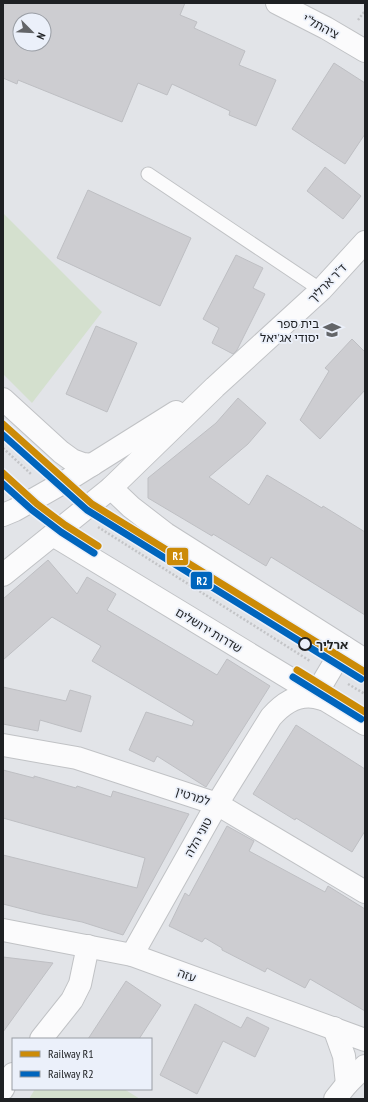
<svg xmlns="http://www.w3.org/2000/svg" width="368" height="1102" font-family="'PT Sans Narrow','Noto Sans Hebrew',sans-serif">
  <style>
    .green { fill: #d4e0ce }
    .building { fill: #cdcdd1; stroke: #bebfc3; fill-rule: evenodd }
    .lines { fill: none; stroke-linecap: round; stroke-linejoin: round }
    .lane-casing { stroke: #c0c2c5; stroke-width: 15 }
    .street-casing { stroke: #c0c2c5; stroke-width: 24 }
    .secondary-casing { stroke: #c0c2c5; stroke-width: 24 }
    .path { stroke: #c3c4c7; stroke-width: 2.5; stroke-dasharray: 2 2; stroke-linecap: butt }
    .lane { stroke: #fbfbfc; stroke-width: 13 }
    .street { stroke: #fbfbfc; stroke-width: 22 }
    .secondary { stroke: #fbfbfc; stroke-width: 22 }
    .rail-1-casing { stroke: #ebf0fa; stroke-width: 10 }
    .rail-2-casing { stroke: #ebf0fa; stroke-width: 10 }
    .rail-1 { stroke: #cc8b07; stroke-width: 7 }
    .rail-2 { stroke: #0065bd; stroke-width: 7 }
    .stop-dot { fill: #ebf0fa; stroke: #1e2023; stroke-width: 2 }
    .labels { text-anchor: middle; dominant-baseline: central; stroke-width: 3.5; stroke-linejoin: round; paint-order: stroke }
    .street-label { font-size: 12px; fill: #1e2023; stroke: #ebf0fa }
    .poi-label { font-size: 12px; fill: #1e2023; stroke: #ebf0fa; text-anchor: end }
    .stop-label { font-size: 12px; font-weight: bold; fill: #1e2023; stroke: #ebf0fa; text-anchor: start }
    .line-badge { stroke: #ebf0fa; stroke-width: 1.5 }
    .badge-label { font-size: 11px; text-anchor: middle; font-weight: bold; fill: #fff }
  </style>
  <rect width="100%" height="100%" fill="#e2e4e8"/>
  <g class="green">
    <polygon points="3,213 102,312 32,403 3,374"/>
    <polygon points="35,1089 124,1089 140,1099 29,1099"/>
  </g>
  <g class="building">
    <path d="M3,3H185L180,15L197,22L194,28L245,51L239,65L276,80L256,126L229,115L230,111L172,84L167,95L138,83L122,122L18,80L17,84L3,78ZM20,20H44V44H20Z"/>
    <polygon points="334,63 365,83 365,134 345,164 292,129"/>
    <polygon points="325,167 361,196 343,219 307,191"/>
    <polygon points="88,190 191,238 160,306 57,258"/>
    <polygon points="236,255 263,268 253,288 265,294 237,350 233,354 212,343 219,328 203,319"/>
    <polygon points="96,326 137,343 107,412 66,394"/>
    <polygon points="352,339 365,352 365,390 320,439 300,420 329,371 325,368"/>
    <polygon points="238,398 266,423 248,444 209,477 249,505 267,475 322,508 323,506 365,532 365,615 271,557 266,566 213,534 212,536 148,498 148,478 216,423"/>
    <polygon points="48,560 77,594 87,577 116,594 107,610 217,675 227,659 270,686 206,787 157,756 154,762 129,750 146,712 192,726 194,721 92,661 101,646 52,617 3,660 3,599"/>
    <polygon points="3,687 66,701 70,690 91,696 81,732 40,720 38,731 3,724"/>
    <polygon points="296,725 365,769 365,831 352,852 296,818 295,820 253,794"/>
    <polygon points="3,770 34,778 34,776 76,788 77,786 111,797 113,791 189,814 123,935 82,922 42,914 3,904 3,855 137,888 145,858 3,818"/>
    <polygon points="227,826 254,841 249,851 325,892 328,886 365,909 365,1011 310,979 305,988 267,968 265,972 222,950 222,948 205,938 202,942 169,926 185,893 189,896"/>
    <polygon points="3,957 53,963 3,1032"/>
    <polygon points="126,981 161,1005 139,1039 88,1039"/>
    <polygon points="195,1004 241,1028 247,1017 269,1028 255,1057 223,1041 197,1094 160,1075"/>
  </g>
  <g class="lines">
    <g class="lane-casing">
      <polyline id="lane" points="148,174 321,290"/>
    </g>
    <g class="street-casing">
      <g id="street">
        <polyline points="277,3 326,28 365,51"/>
        <polyline points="111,488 131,507 166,534 365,660"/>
        <polyline points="53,535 365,724"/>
        <polyline points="316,694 344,647"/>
        <polyline points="3,745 77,758 217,804 365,892"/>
        <path d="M132,955L217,804L271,717C284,702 301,691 322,699"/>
        <polyline points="334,1028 344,1056 347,1084"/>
        <polyline points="41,1039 72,1000 80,984 88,946"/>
        <polyline points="3,1089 5,1084 13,1074"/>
        <polyline points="335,1099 347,1084 365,1066"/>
      </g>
    </g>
    <g class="secondary-casing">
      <g id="secondary">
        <polyline points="3,399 61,452 72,460 83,464 92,465"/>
        <polyline points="3,515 15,510 66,481 176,412"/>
        <polyline points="3,575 111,488 215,387 321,290 365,242"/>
        <polyline points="3,930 132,955 365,1040"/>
      </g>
    </g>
    <g class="path">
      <polyline points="358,20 365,11"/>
      <polyline points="3,448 31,474"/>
      <polyline points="98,527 310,661"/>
      <polyline points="348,684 365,694"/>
    </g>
    <use href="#lane" class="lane"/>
    <use href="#street" class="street"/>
    <use href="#secondary" class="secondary"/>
    <g class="rail-1-casing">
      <g id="rail-1">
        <polyline points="3,424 92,504 365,672"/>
        <polyline points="3,473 37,504 65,525 98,546"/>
        <polyline points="297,670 365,712"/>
      </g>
    </g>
    <g class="rail-2-casing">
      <g id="rail-2">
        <polyline points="3,435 87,510 361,679"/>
        <polyline points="3,484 32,510 61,532 94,553"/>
        <polyline points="293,677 361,719"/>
      </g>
    </g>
    <use href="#rail-1" class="rail-1"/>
    <use href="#rail-2" class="rail-2"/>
  </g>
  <defs>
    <g id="school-bare" transform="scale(1.38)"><path d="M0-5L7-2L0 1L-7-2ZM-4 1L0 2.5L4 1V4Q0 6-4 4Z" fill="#636568" stroke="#ebf0fa" stroke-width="2.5" paint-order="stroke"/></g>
  </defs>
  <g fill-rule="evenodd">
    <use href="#school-bare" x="332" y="330"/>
  </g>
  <circle class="stop-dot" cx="305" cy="644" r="6"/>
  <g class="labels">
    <g class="street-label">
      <text transform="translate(321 26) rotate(28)">ציהתל"י</text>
      <text transform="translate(327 283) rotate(-46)">ד"ר ארליך</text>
      <text transform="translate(209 630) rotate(31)">שדרות ירושלים</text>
      <text transform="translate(193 796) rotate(18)">למרטין</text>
      <text transform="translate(198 837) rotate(-61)">טוני הלה</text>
      <text transform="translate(187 975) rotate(20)">עזה</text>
    </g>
    <g class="poi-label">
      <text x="319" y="323">בית ספר<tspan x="319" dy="14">יסודי אג'יאל</tspan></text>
    </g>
    <g class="stop-label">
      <text x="316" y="644">ארליך</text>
    </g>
  </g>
  <g class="line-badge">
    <rect x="166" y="547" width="23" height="19" rx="4" fill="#cc8b07"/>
    <rect x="190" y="571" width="23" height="19" rx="4" fill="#0065bd"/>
  </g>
  <g class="badge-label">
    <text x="178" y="560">R1</text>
    <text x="202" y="585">R2</text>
  </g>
  <rect width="368" height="1102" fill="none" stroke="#1e2023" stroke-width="8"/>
  <rect x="12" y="1038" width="140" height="52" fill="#ebf0fa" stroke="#999da4"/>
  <rect x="20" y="1051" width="20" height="6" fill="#cc8b07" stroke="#999da4"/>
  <text x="48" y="1058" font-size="12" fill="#1e2023">Railway R1</text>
  <rect x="20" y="1071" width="20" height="6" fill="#0065bd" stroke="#999da4"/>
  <text x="48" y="1078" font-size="12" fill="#1e2023">Railway R2</text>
  <g transform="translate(32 32) rotate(114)"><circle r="19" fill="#ebf0fa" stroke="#999da4"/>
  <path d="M0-3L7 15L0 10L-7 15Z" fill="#636568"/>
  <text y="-6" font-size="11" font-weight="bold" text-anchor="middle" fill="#1e2023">N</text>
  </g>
</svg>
